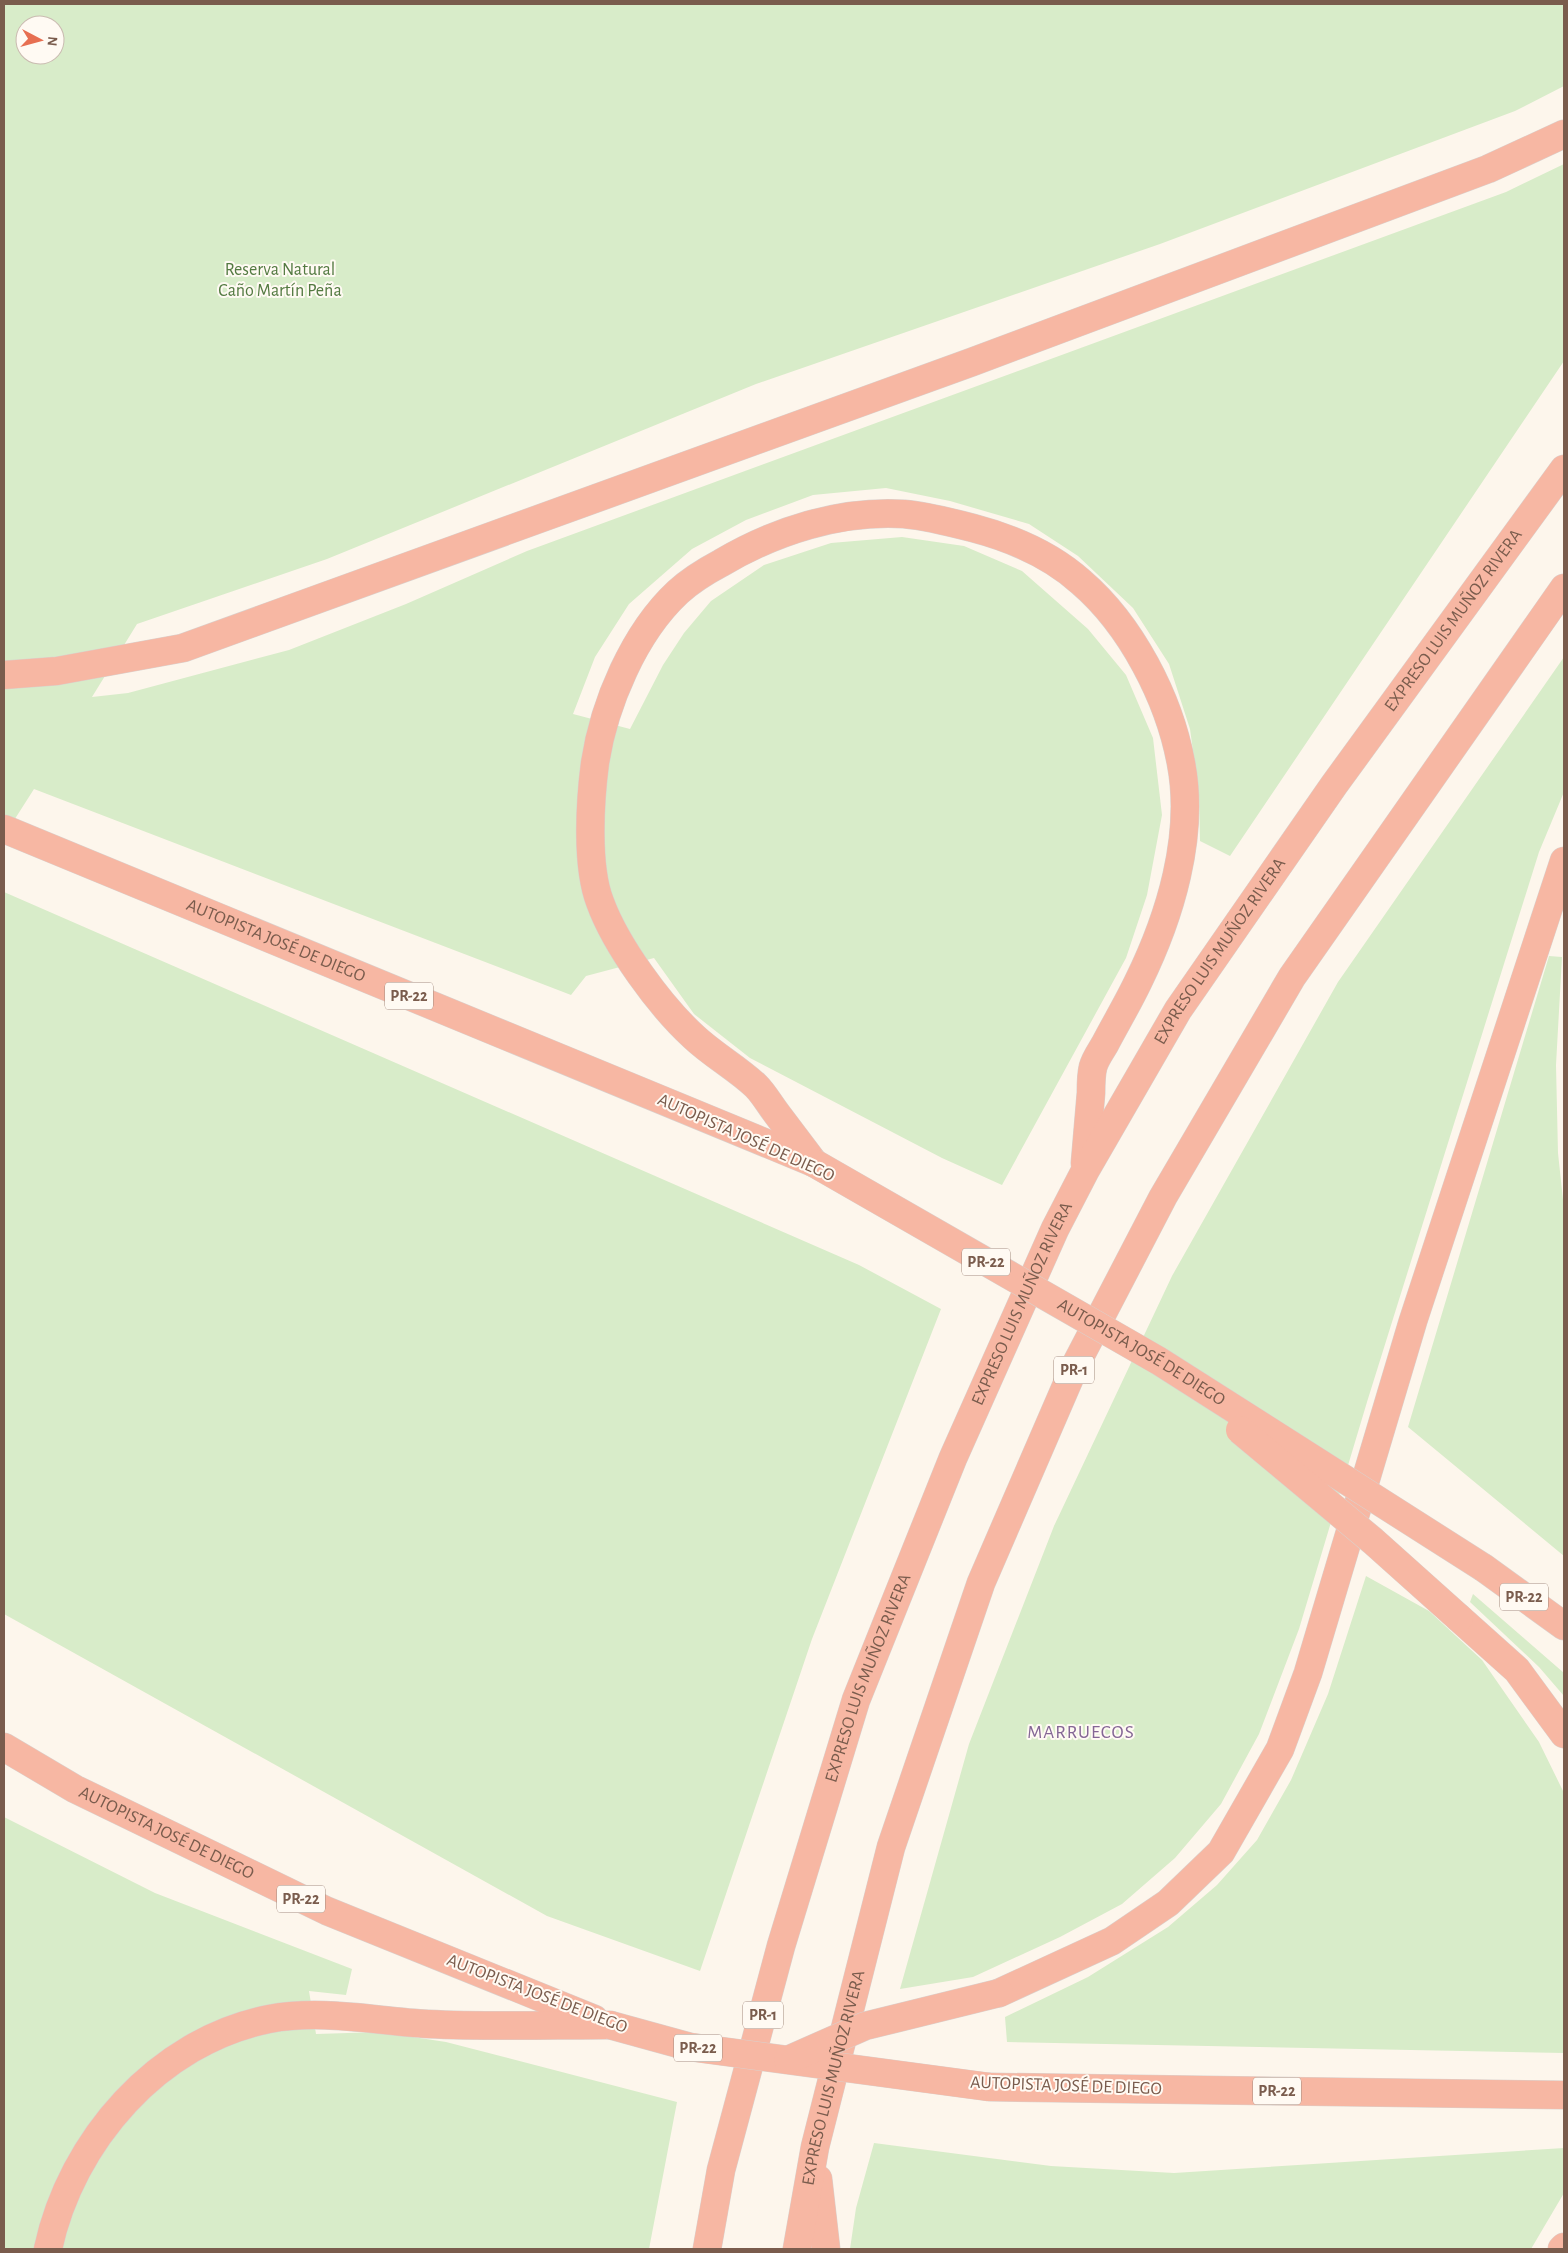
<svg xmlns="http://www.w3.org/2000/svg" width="1568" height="2253" font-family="'Alegreya Sans',sans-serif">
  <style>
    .green { fill: #d8ecc9; fill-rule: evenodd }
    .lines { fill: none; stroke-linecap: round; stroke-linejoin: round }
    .motorway-casing { stroke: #dad1cd; stroke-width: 29 }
    .motorway { stroke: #f7b7a3; stroke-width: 28 }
    .motorway-bridge-casing { stroke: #dad1cd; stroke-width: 29; stroke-linecap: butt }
    .motorway-bridge { stroke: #f7b7a3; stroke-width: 28 }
    .labels { text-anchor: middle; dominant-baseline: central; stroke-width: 4; stroke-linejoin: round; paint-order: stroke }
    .shield { fill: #fffaf3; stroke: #a28b7f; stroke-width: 1 }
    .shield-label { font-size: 16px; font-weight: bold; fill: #7a5c4d }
    .park-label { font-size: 18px; fill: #537a41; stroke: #fffaf3 }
    .street-label { font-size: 18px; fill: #7a5c4d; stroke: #fffaf3 }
    .neighbourhood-label { font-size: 19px; letter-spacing: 1px; fill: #846695; stroke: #fffaf3 }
  </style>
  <rect width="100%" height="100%" fill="#fdf6ec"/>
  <g class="green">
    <path d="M4,4H1564V86L1515,111L1160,244L756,384L327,559L137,624L92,697L128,693L289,650L406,604L527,551L1506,192L1564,164V361L1230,856L1200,841L1199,795L1190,729L1169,664L1133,608L1078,556L1029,524L950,501L886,488L813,495L746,520L692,549L629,604L595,657L573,714L630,729L663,665L684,633L711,601L764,565L831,543L902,537L964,546L1022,571L1088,629L1126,675L1153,738L1162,815L1147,895L1126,958L1002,1185L942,1158L750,1058L694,1014L654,958L586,976L571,995L34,789L4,836ZM25,25H55V55H25Z"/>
    <polygon points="1564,657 1564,792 1539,852 1367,1402 1299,1629 1259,1734 1221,1804 1175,1858 1122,1904 1060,1937 973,1977 900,1989 969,1744 1054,1526 1172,1276 1338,982"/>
    <polygon points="4,892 859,1265 941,1309 812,1639 700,1971 547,1916 4,1614"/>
    <polygon points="1549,956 1562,957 1556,1065 1558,1153 1564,1209 1564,1556 1408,1427"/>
    <polygon points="1366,1576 1429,1611 1482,1660 1539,1742 1564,1793 1564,2053 1007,2042 1005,2017 1088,1977 1168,1927 1217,1885 1257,1840 1291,1780 1328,1694"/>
    <polygon points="1473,1594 1564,1673 1564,1696 1539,1667 1470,1602"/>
    <polygon points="4,1817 155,1893 352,1969 346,1995 309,1991 316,2034 380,2032 446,2042 677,2102 649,2249 4,2249"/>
    <polygon points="874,2143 1051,2166 1174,2173 1564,2148 1564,2193 1531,2249 850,2249 856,2208"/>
  </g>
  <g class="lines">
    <g class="motorway-casing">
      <g id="motorway">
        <polyline points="4,675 57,671 183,648 972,362 1488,169 1564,134"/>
        <path id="s1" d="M4,829L812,1162"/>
        <path d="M814,1163C802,1147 789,1130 777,1114C770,1105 764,1094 756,1086C737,1068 713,1055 694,1037C660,1006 616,946 600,902C586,866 590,801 595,763C604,704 634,633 678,592C690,581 706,571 721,563C775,531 840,510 904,514C927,516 950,522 973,528C1011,538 1051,555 1081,582C1131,625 1169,698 1181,763C1195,836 1170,917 1138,982C1128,1003 1116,1023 1105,1044C1101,1051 1095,1059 1093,1067C1091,1075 1091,1085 1091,1093C1089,1117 1087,1140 1085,1163"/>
        <polyline points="1484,1568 1564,1626"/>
        <polyline points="1459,1618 1517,1670 1564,1734"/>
        <path id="s2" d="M4,1747L75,1789L327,1911L594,2019"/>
        <polyline points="999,1993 1112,1941 1168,1903 1221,1852 1280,1749 1308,1673 1413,1321 1564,861"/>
        <polyline points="989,2087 1564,2095"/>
        <polyline points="818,2179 826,2249"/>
        <path d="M48,2249C71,2141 158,2041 269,2019C322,2009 375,2021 428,2024C488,2027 549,2025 610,2025"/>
        <path id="s3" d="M707,2249L721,2170L781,1946L856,1700L953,1458L1055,1229L1085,1171L1178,1010L1334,785L1564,469"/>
        <path id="s4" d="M797,2249L815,2147L891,1847L981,1583L1074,1368L1163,1197L1292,977L1564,588"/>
        <polyline points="1562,2249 1564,2247"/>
      </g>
    </g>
    <use href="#motorway" class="motorway"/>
    <g class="motorway-bridge-casing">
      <g id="motorway-bridge">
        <path id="s5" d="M814,1163L1159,1361L1484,1568"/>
        <polyline points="1240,1430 1373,1541 1459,1618"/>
        <polyline points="610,2025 690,2047 989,2087"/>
        <polyline points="788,2060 865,2026 999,1993"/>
      </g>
    </g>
    <use href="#motorway-bridge" class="motorway-bridge"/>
  </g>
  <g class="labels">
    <g class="shield">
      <rect x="385" y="982.5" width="48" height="27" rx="4"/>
      <rect x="962" y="1248.5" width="48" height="27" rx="4"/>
      <rect x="1054" y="1356.5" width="40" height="27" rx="4"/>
      <rect x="1500" y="1583.5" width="48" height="27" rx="4"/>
      <rect x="277" y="1885.5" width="48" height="27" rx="4"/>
      <rect x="743" y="2001.5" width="40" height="27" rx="4"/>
      <rect x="674" y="2034.5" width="48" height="27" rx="4"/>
      <rect x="1253" y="2077.5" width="48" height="27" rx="4"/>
    </g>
    <g class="shield-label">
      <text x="409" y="996">PR-22</text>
      <text x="986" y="1262">PR-22</text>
      <text x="1074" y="1370">PR-1</text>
      <text x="1524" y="1597">PR-22</text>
      <text x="301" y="1899">PR-22</text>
      <text x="763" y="2015">PR-1</text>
      <text x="698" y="2048">PR-22</text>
      <text x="1277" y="2091">PR-22</text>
    </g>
    <g class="park-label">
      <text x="280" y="270">Reserva Natural<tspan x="280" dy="21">Caño Martín Peña</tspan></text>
    </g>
    <g class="street-label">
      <text stroke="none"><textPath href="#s3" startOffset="1809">EXPRESO LUIS MUÑOZ RIVERA</textPath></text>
      <text stroke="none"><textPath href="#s1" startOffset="294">AUTOPISTA JOSÉ DE DIEGO</textPath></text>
      <text stroke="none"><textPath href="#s3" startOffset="1404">EXPRESO LUIS MUÑOZ RIVERA</textPath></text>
      <text transform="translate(746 1138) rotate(24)">AUTOPISTA JOSÉ DE DIEGO</text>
      <text stroke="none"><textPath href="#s3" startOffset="999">EXPRESO LUIS MUÑOZ RIVERA</textPath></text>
      <text stroke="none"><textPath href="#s5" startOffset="378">AUTOPISTA JOSÉ DE DIEGO</textPath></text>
      <text stroke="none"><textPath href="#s3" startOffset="594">EXPRESO LUIS MUÑOZ RIVERA</textPath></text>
      <text stroke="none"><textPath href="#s2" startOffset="184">AUTOPISTA JOSÉ DE DIEGO</textPath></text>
      <text transform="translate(537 1994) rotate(21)">AUTOPISTA JOSÉ DE DIEGO</text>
      <text stroke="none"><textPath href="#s4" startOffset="175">EXPRESO LUIS MUÑOZ RIVERA</textPath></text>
      <text transform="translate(1066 2086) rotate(2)">AUTOPISTA JOSÉ DE DIEGO</text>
    </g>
    <g class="neighbourhood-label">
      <text x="1081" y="1732">MARRUECOS</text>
    </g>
  </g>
  <rect width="1568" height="2253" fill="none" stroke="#7a5c4d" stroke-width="10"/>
  <g transform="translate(40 40) rotate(96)"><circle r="24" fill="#fffaf3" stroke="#cabbb1"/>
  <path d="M0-4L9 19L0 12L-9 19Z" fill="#e76f51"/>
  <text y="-8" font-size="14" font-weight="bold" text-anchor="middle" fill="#7a5c4d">N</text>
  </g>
</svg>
